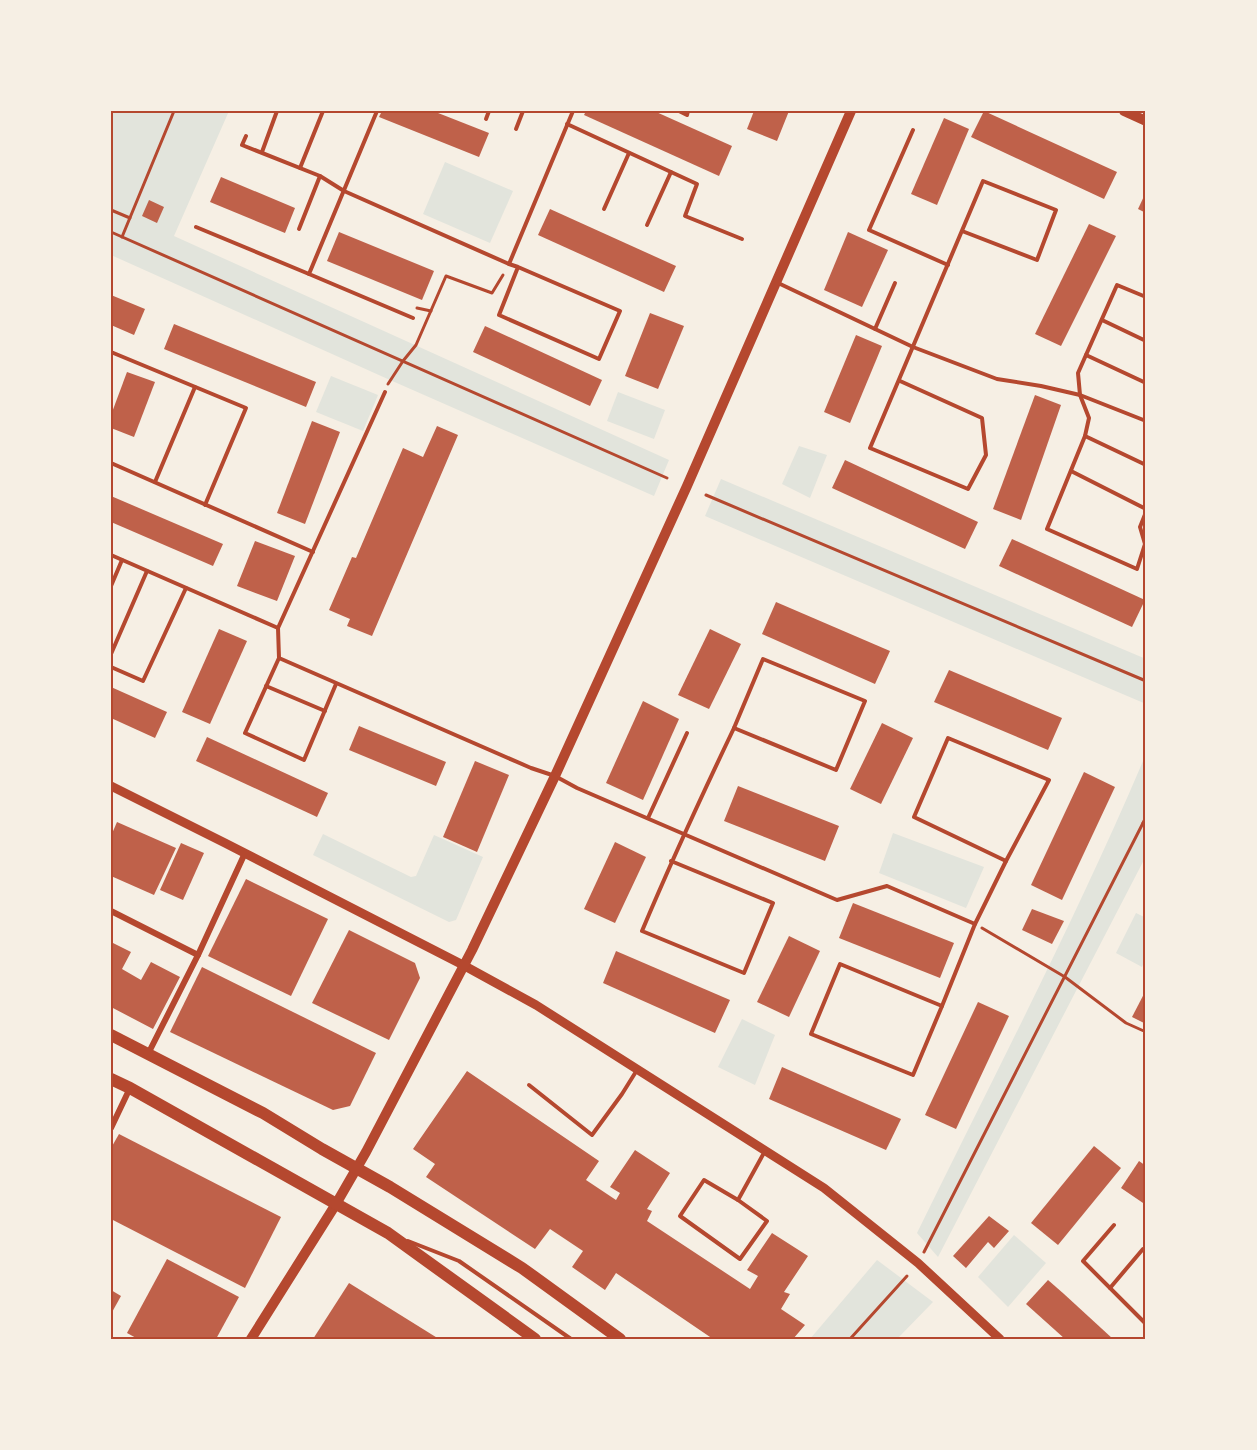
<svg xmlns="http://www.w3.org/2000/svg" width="1257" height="1450" font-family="'Space Grotesk',sans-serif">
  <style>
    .green { fill: #e2e4dc }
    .building { fill: #bf614a }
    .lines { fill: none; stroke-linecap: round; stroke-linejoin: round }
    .path { stroke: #b5482f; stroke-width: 3 }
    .service { stroke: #b5482f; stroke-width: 4 }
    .minor { stroke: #b5482f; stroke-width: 6 }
    .tertiary { stroke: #b5482f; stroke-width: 9 }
    .secondary { stroke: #b5482f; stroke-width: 10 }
    .primary { stroke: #b5482f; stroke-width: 12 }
    .neatline { fill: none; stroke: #b5482f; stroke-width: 2 }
  </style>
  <rect width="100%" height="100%" fill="#f6efe4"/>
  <g class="green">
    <polygon points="111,111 229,111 174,236 669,460 654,496 390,380 111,255"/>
    <polygon points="445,162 513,191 490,243 423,214"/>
    <polygon points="331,376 378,395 363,431 316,412"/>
    <polygon points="618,392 665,410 654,439 607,421"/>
    <polygon points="799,446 827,455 810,498 782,484"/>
    <polygon points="721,479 1146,659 1146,704 705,516"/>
    <path d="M1146,754V856L938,1257L917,1233C995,1074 1077,917 1146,754Z"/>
    <polygon points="893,833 984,867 966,908 879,873"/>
    <polygon points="323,834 411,877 416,876 434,835 483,857 456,920 449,922 313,855"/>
    <polygon points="1136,913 1146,918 1146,958 1142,967 1116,953"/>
    <polygon points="742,1019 775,1035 755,1085 718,1067"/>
    <polygon points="1014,1235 1046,1263 1008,1307 978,1277"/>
    <polygon points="877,1260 933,1302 897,1339 810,1339"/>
  </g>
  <g class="building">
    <polygon points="382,111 433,111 489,133 479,157 379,117"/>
    <polygon points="586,111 654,111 732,146 719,176 584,115"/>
    <polygon points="754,111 789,111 777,141 747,129"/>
    <polygon points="984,111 1117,172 1104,199 971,137"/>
    <polygon points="944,118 969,129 937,205 911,194"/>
    <polygon points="221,177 295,208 285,233 210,202"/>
    <polygon points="1146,192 1146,213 1138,209"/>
    <polygon points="149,200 164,207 157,223 142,216"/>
    <polygon points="550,209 676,266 664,292 538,235"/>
    <polygon points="1089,224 1116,236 1061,346 1035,334"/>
    <polygon points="339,232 434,271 422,300 327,261"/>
    <polygon points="848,232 888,250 862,307 824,290"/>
    <polygon points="111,295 145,309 134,335 111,325"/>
    <polygon points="650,313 684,326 658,389 625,376"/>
    <polygon points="174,324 316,382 306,407 164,349"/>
    <polygon points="485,326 602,380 590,406 473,352"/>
    <polygon points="856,335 882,346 850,423 824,412"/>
    <polygon points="127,372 155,382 134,437 111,428 111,415"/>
    <polygon points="1035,395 1061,405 1021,520 993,509"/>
    <polygon points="312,421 340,432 305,524 277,513"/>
    <polygon points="437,426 458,435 372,636 347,626 350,619 329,610 352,557 356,558 403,448 423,457"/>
    <polygon points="845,460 978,522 965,549 832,488"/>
    <polygon points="111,496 223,544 213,566 111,522"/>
    <polygon points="1012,539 1145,600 1132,627 999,566"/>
    <polygon points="255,541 295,556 277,601 237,586"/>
    <polygon points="776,602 890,651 875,684 762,634"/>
    <polygon points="219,629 247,641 210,724 182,712"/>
    <polygon points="710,629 741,644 709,709 678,695"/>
    <polygon points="949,670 1062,718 1048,750 934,702"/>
    <polygon points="111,687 167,712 155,738 111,718"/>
    <polygon points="643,701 679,719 643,800 606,783"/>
    <polygon points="882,723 913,738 881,804 850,789"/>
    <polygon points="359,726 446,762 436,786 349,750"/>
    <polygon points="207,737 328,793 317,817 196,761"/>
    <polygon points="475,761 509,775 477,852 443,837"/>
    <polygon points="1084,772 1115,787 1062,900 1031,885"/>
    <polygon points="738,786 839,826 825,861 724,821"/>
    <polygon points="117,822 176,848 154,895 111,876 111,836"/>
    <polygon points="615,842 646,857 615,923 584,909"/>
    <polygon points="181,843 204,853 183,900 160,890"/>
    <polygon points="246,879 328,919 291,996 208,956"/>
    <polygon points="853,903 954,943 940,978 839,938"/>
    <polygon points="1032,909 1064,921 1052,944 1022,930"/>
    <polygon points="349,930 415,963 420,978 389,1040 312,1003"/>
    <polygon points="789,936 820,951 789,1017 757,1002"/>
    <polygon points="111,942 131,952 122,969 141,980 151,962 180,977 153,1029 111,1007"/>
    <polygon points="616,951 730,1000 715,1033 603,983"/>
    <polygon points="202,967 376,1053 350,1106 333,1110 170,1032"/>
    <polygon points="1146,990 1146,1024 1132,1017"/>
    <polygon points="978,1002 1009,1016 956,1129 925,1115"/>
    <polygon points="782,1067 901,1119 886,1150 769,1099"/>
    <polygon points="467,1071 599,1161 586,1180 616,1200 620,1193 610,1187 635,1150 670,1173 647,1209 652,1211 647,1221 750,1289 758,1276 747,1270 772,1233 808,1256 784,1292 790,1294 781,1309 805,1325 793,1339 713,1339 616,1273 605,1290 572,1267 583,1251 550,1229 535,1249 426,1177 435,1164 413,1149"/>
    <polygon points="119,1134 281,1217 245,1288 111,1219 111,1148"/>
    <polygon points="1094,1146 1121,1168 1058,1245 1031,1223"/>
    <polygon points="1139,1161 1146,1166 1146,1205 1121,1188"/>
    <polygon points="989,1216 1009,1231 994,1248 988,1242 966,1268 953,1256"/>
    <polygon points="167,1259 239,1297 216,1339 138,1339 127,1333"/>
    <polygon points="1048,1280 1064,1294 1113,1339 1065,1339 1026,1304"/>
    <polygon points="349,1283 439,1339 313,1339"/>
    <polygon points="111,1290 121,1296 111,1314"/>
  </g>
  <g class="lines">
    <g class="path">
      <polyline points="111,210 130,218"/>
      <polyline points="111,232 667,478"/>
      <polyline points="122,237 174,111"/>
      <polyline points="417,308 431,311"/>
      <polyline points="388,384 403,361 416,345 446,276 492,293 503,275"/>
      <polyline points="706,495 1146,681"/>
      <polyline points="1146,817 1143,823 1146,825"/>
      <polyline points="982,928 1065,977 1126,1023 1146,1032"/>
      <polyline points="924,1252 1143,823"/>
      <polyline points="850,1339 907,1276"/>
    </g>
    <g class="service">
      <polyline points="377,111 309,274 413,318"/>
      <polyline points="679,111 687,115 688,111"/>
      <polyline points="486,119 489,111"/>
      <polyline points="567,124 697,184 685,216 742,239"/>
      <polyline points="516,129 523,111"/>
      <polyline points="913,130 869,230 948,265"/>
      <polyline points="246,136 242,145 320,176 344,191 509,264 573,111"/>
      <polyline points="262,152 277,111"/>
      <polyline points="300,168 323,111"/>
      <polyline points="604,209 629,153"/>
      <polyline points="647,225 671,172"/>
      <polyline points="196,227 309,274"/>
      <polyline points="299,229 320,176"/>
      <polyline points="509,264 518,267 620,311 599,359 499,315 518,267"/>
      <polyline points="776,282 913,347 997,379 1041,386 1080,395 1146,421"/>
      <polyline points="1146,297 1117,285 1078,373 1080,395 1089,418 1085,436 1047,529 1137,569 1145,544 1140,527 1146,512"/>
      <polyline points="1102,320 1146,341"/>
      <polyline points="875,329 895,283"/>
      <polyline points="111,352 246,408 205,505"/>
      <polyline points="1086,355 1146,383"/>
      <polyline points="900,381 982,418 986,455 968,489 870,448 983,181 1056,210 1037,260 962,231"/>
      <polyline points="385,392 278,628 279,658 531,768 555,776 577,788 837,900 887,886 975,924"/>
      <polyline points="1085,436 1146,465"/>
      <polyline points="111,463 313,552"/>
      <polyline points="1071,471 1146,509"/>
      <polyline points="155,482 195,387"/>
      <polyline points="111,555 278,628"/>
      <polyline points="111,586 122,560"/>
      <polyline points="111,654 147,571"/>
      <polyline points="279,658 245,733 304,760 336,684"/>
      <polygon points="763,659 865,701 836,770 734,728"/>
      <polyline points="111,667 143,681 186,588"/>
      <polyline points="266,686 325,711"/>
      <polygon points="948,738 1049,780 1006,861 914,817"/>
      <polyline points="648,818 687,733"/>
      <path d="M671,861L773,903L744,973L642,931C671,862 702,795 734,728"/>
      <polygon points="840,964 942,1006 913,1075 811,1034"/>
      <polyline points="942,1006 975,924 1006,861"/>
      <polyline points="529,1085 592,1135 622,1094 637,1070"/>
      <polygon points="704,1180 738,1200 767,1221 740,1259 680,1216"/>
      <polyline points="738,1200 765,1151"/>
      <polyline points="1114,1225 1083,1261 1146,1324"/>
      <polyline points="408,1241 459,1261 571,1339"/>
      <polyline points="1110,1288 1143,1249"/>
    </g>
    <g class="minor">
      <polyline points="111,911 198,955"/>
      <polyline points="148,1054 198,955 245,853"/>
      <polyline points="111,1128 130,1088"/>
    </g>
    <polyline class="tertiary" points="111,786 225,843 463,965 536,1005 824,1188 918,1263 1000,1339"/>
    <g class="secondary">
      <polyline points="1124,111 1146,121"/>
      <polyline points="251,1339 336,1204 366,1152 472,950 555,776 687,486 851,111"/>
    </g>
    <g class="primary">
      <polyline points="111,1035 263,1113 322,1149 390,1187 522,1268 620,1339"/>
      <polyline points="111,1079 130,1088 388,1233 535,1339"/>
    </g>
  </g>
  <rect width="1257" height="1450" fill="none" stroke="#f6efe4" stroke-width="225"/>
  <rect x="112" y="112" width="1032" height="1226" class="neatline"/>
</svg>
